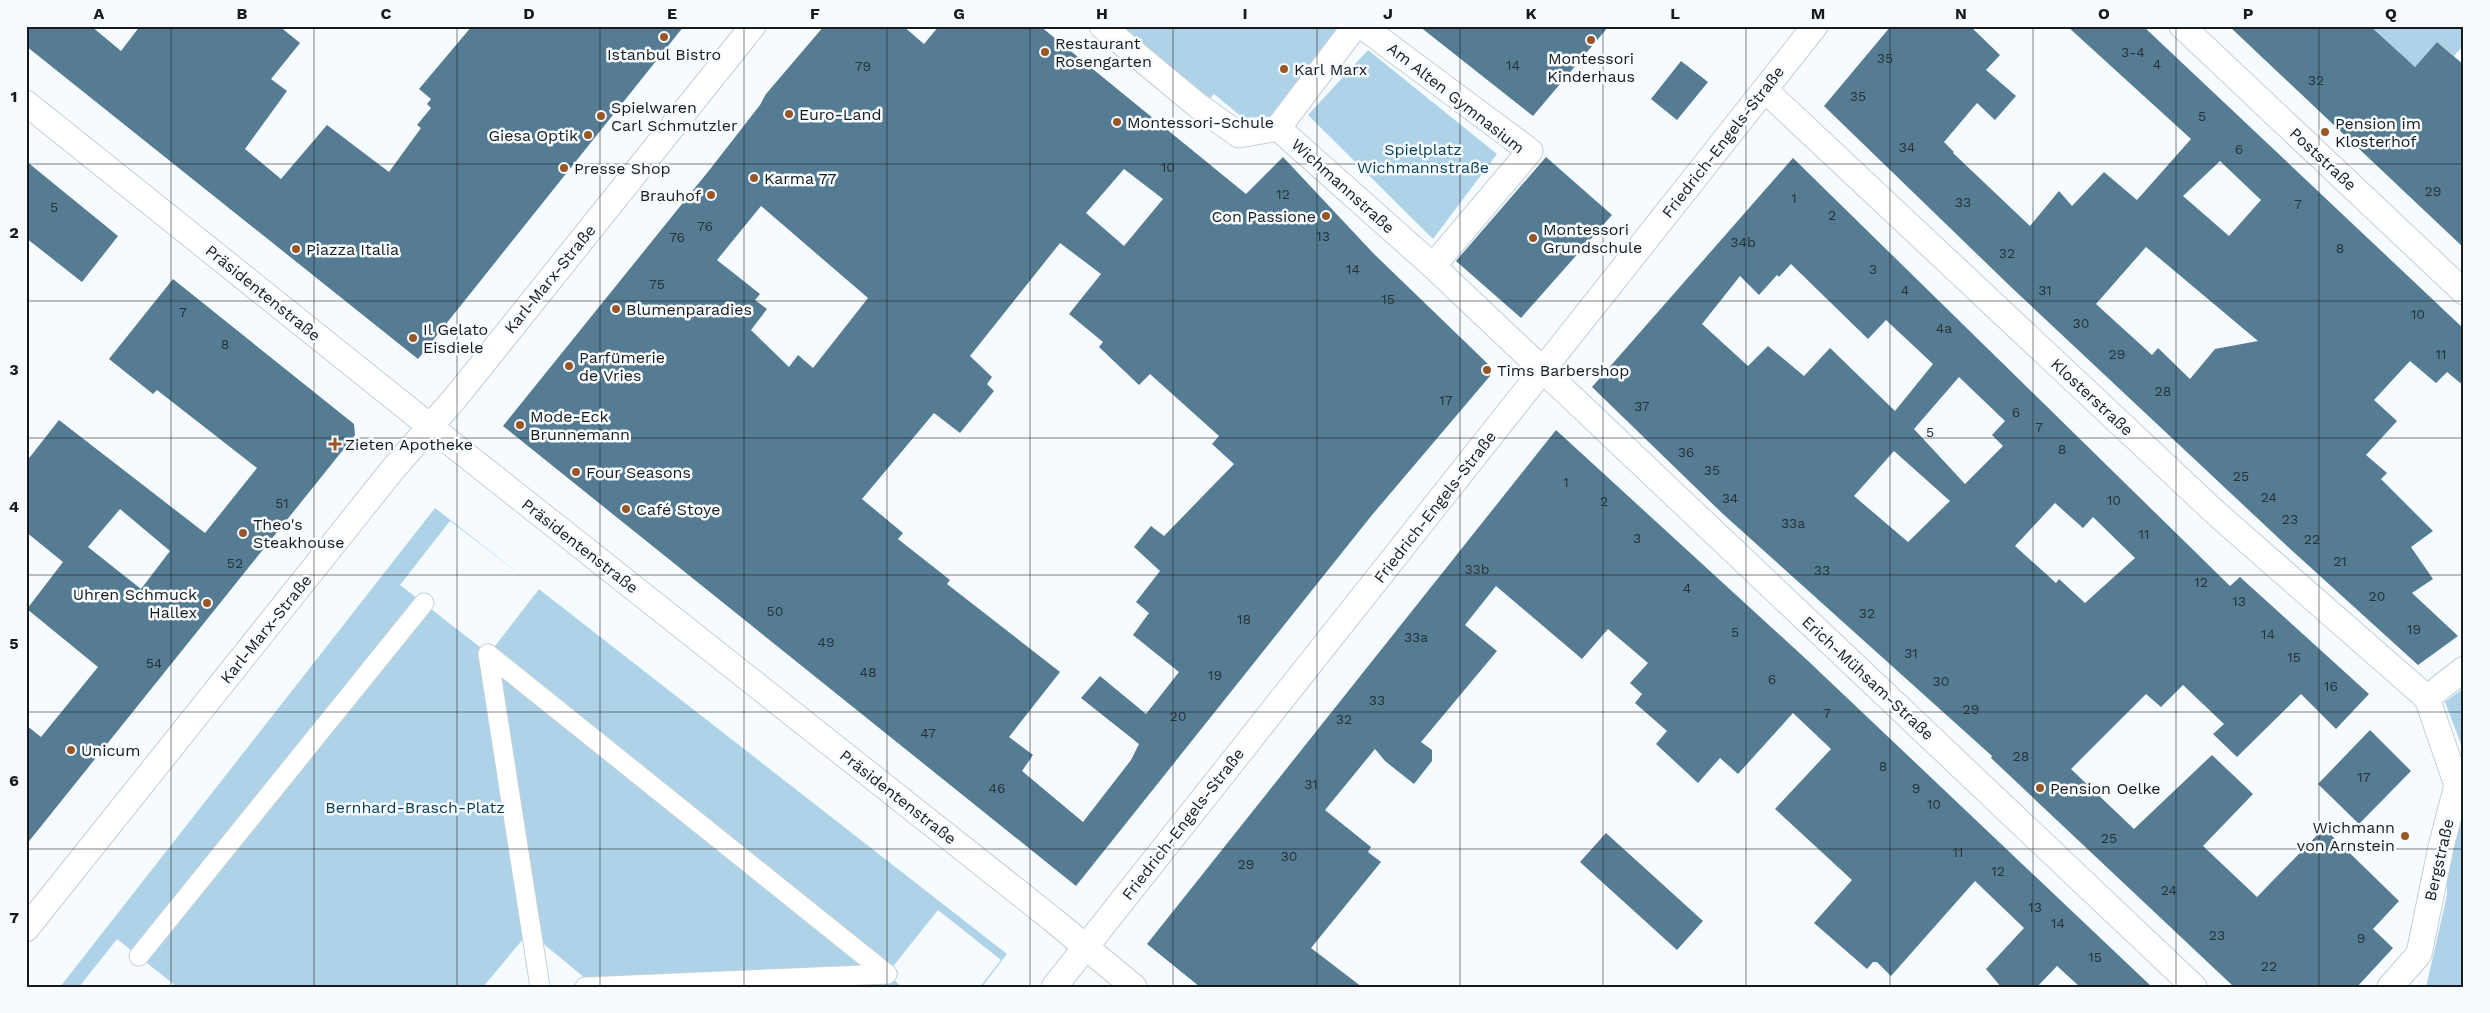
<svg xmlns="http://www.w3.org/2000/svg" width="2490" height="1013" font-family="'Work Sans',sans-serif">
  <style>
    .green { fill: #aed3e9; fill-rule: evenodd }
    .building { fill: #557c92; fill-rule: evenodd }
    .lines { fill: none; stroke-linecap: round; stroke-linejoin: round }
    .pedestrian-casing { stroke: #c2d0d8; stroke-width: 21 }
    .minor-casing { stroke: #c2d0d8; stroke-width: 27 }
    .pedestrian { stroke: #fff; stroke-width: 19 }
    .minor { stroke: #fff; stroke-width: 25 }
    .grid { fill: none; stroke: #161b1d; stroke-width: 1; stroke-opacity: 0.55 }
    .poi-dot { fill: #995726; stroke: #f6fbff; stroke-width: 2 }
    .labels { text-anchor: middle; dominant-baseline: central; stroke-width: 5; stroke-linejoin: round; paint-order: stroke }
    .number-label { font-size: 14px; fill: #26333a }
    .poi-label { font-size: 16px; fill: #161b1d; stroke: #f6fbff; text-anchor: start }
    .street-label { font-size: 16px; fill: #161b1d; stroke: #f6fbff }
    .park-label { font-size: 16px; fill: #094059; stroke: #f6fbff }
    .neatline { fill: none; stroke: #161b1d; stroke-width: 2 }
    .grid-label { font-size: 16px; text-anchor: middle; font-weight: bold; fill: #161b1d }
  </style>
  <rect width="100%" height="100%" fill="#f6fbff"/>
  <g class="green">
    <polygon points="1117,26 1347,26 1280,116 1243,118 1214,94 1207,102"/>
    <polygon points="2361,26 2464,26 2464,45 2454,56 2437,42 2415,67"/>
    <polygon points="1368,50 1497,154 1433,239 1308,115"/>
    <path d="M435,508L1007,954L982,987H980L1001,960L938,910L887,974L902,987H596L529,932L483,987H177L117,939L79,987H60ZM450,521L539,589L489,654L400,585Z"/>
    <polygon points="2464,688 2464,752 2445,702"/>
    <polygon points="2464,810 2464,987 2426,987 2447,895 2446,865"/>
  </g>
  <g class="building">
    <polygon points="26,26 91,26 121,51 140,26 279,26 300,43 271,79 287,91 245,149 281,179 327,125 389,172 421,128 417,125 431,108 427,104 431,99 419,89 472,26 684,26 418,359 26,46"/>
    <path d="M824,26H903L924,44L939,26H1040L1246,194L1283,157L1374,254L1489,365L1490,376L1372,515L1076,886L503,426L711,168L760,105L766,94ZM1124,169L1163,199L1124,246L1086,213ZM761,206L868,298L813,368L798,355L789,367L751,330L767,309L755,300L760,294L717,260ZM1060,243L1101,274L1069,314L1103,342L1099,347L1139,385L1150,374L1219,436L1212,444L1234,464L1164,536L1151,526L1134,547L1160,571L1136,602L1149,613L1133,635L1179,672L1146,714L1100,676L1081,698L1139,744L1131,760L1083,822L1022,771L1033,755L1009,737L1060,672L947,584L950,580L898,539L903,533L862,499L934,413L960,433L994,391L987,384L992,377L970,356Z"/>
    <polygon points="1419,26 1609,26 1533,116"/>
    <path d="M1891,26H1970L2000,55L1986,70L2016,96L1995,120L1977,103L1944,142L1954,152L1953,153L2030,226L2059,191L2072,206L2104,172L2137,200L2191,139L2067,26H2143L2464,329V386L2447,372L2436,383L2410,361L2374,400L2397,421L2366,455L2387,473L2381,479L2433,531L2411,547L2433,579L2412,593L2458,636L2418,665L2287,546L2011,287L1824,106ZM2220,161L2261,200L2229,236L2183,196ZM2146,247L2258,341L2215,349L2190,379L2158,348L2152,355L2096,304Z"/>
    <polygon points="2229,26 2370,26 2415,67 2437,42 2464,65 2464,248"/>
    <polygon points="1681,61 1708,82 1677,120 1651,99"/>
    <polygon points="1546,157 1612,215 1521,318 1456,261"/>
    <path d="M1793,158L2230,586L2240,577L2369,694L2336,729L2301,694L2237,757L2213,734L2224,724L2183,685L2161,707L2146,694L2071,769L2134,829L2212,755L2253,794L2203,846L2257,897L2324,828L2399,901L2373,929L2393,948L2357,987H2234L1991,758L1992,756L1723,514L1592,387ZM1791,264L1868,339L1886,320L1933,364L1895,411L1830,348L1804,376L1768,346L1748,366L1702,324L1740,276L1759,295L1777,275L1779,277ZM1959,377L2005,421L1992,435L2003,446L1965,484L1914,429ZM1894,451L1950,501L1908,542L1854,496ZM2055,503L2083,528L2093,517L2135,558L2085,603L2059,579L2056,583L2015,546Z"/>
    <polygon points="26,161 118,236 82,282 26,238"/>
    <path d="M173,279L354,424L355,435L26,845V725L41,737L98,667L27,609L63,562L26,532V462L59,420L205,533L257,468L157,390L153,394L109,359ZM120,509L170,551L141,589L88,547Z"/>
    <polygon points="1556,430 1806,659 2152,987 2080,987 2057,966 2037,987 2001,987 1986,969 2024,928 1975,881 1891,976 1877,962 1873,962 1867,969 1814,923 1852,880 1775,809 1831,749 1793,713 1738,774 1720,758 1698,783 1656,744 1667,731 1635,703 1642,694 1630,683 1648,663 1608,629 1582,659 1496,586 1465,625 1497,651 1421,742 1432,750 1432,761 1414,784 1385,761 1375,749 1325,810 1371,847 1368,852 1381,862 1311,948 1362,987 1200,987 1147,944"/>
    <polygon points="2370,730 2411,771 2359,824 2318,784"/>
    <polygon points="1606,833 1703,921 1677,950 1580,862"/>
  </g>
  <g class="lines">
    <g class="pedestrian-casing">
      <g id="pedestrian">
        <polyline points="488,654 887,974"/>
        <polyline points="488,654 540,987"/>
        <polyline points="139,956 424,603"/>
        <polyline points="585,987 887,974"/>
      </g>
    </g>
    <g class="minor-casing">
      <g id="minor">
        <polyline points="1102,26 1197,105 1239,135 1278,128 1433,266 2194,987"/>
        <polyline points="1362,26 1530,151 1433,266"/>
        <polyline points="2182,26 2464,292"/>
        <polyline points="1765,90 2218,515 2427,698"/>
        <polyline points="26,103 462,452 1052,919 1134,987"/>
        <polyline points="1278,128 1355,26"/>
        <polyline points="2427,698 2464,669"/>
        <polyline points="26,929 393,469 456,397 753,26"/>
        <polyline points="1054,987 1815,26"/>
        <polyline points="2390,987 2419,954 2441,847 2457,785 2427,698"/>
      </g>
    </g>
    <use href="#pedestrian" class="pedestrian"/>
    <use href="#minor" class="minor"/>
  </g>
  <path class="grid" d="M171,26V987M314,26V987M457,26V987M600,26V987M744,26V987M887,26V987M1030,26V987M1173,26V987M1317,26V987M1460,26V987M1603,26V987M1746,26V987M1890,26V987M2033,26V987M2176,26V987M2319,26V987M26,164H2464M26,301H2464M26,438H2464M26,575H2464M26,712H2464M26,849H2464"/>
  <g class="poi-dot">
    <circle cx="664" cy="37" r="5"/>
    <circle cx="1591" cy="40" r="5"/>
    <circle cx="1045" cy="52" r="5"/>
    <circle cx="1284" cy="69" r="5"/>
    <circle cx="789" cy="114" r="5"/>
    <circle cx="601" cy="116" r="5"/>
    <circle cx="1117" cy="122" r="5"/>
    <circle cx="2325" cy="132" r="5"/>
    <circle cx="588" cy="135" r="5"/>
    <circle cx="564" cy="168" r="5"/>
    <circle cx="754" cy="178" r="5"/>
    <circle cx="711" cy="195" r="5"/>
    <circle cx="1326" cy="216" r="5"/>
    <circle cx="1533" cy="238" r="5"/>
    <circle cx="296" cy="249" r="5"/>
    <circle cx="616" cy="309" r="5"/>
    <circle cx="413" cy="338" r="5"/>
    <circle cx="569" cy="366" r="5"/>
    <circle cx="1487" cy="370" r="5"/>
    <circle cx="520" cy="425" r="5"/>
    <path d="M332.5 436.5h5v5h5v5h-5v5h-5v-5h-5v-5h5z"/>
    <circle cx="576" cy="472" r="5"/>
    <circle cx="626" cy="509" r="5"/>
    <circle cx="243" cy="533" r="5"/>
    <circle cx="207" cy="603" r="5"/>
    <circle cx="71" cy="750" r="5"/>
    <circle cx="2040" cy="788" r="5"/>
    <circle cx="2405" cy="836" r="5"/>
  </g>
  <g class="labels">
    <g class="number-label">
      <text x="2133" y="52">3-4</text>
      <text x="1885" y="58">35</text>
      <text x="2157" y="64">4</text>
      <text x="1513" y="65">14</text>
      <text x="863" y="66">79</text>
      <text x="2316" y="80">32</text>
      <text x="1858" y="96">35</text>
      <text x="2202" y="116">5</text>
      <text x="1907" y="147">34</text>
      <text x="2239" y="149">6</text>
      <text x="1168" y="167">10</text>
      <text x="2433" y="191">29</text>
      <text x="1283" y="194">12</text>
      <text x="1794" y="198">1</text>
      <text x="1963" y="202">33</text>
      <text x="2298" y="204">7</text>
      <text x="54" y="207">5</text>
      <text x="1832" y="215">2</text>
      <text x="705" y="226">76</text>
      <text x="1323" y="236">13</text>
      <text x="677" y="237">76</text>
      <text x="1743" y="242">34b</text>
      <text x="2340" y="248">8</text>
      <text x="2007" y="253">32</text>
      <text x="1353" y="269">14</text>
      <text x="1873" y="269">3</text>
      <text x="657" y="284">75</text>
      <text x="1905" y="290">4</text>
      <text x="2045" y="290">31</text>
      <text x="1388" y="299">15</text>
      <text x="183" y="312">7</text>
      <text x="2418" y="314">10</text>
      <text x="2081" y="323">30</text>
      <text x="1944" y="328">4a</text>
      <text x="225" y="344">8</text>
      <text x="2117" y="354">29</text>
      <text x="2441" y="354">11</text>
      <text x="2163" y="391">28</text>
      <text x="1446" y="400">17</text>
      <text x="1642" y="406">37</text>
      <text x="2016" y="412">6</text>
      <text x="2039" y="427">7</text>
      <text x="1930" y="432">5</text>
      <text x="2062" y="449">8</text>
      <text x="1686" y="452">36</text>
      <text x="1712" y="470">35</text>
      <text x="2241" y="476">25</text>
      <text x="1566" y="482">1</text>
      <text x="2269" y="497">24</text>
      <text x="1730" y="498">34</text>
      <text x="2114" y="500">10</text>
      <text x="1604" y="501">2</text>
      <text x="282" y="503">51</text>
      <text x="2290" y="519">23</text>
      <text x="1793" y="523">33a</text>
      <text x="2144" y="534">11</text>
      <text x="1637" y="538">3</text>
      <text x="2312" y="539">22</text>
      <text x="2340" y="561">21</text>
      <text x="235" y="563">52</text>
      <text x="1477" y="569">33b</text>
      <text x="1822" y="570">33</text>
      <text x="2201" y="582">12</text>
      <text x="1687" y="588">4</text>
      <text x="2377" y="596">20</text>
      <text x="2239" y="601">13</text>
      <text x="775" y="611">50</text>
      <text x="1867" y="613">32</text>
      <text x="1244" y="619">18</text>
      <text x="2414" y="629">19</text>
      <text x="1735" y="632">5</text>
      <text x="2268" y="634">14</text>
      <text x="1416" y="637">33a</text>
      <text x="826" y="642">49</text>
      <text x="1911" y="653">31</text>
      <text x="2294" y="657">15</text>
      <text x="154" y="663">54</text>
      <text x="868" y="672">48</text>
      <text x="1215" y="675">19</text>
      <text x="1772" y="679">6</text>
      <text x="1941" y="681">30</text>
      <text x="2331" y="686">16</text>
      <text x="1377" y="700">33</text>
      <text x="1971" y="709">29</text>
      <text x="1827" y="713">7</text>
      <text x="1178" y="716">20</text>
      <text x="1344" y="719">32</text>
      <text x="928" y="733">47</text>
      <text x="2021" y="756">28</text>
      <text x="1883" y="766">8</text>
      <text x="2364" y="777">17</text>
      <text x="1311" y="784">31</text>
      <text x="997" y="788">46</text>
      <text x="1916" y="788">9</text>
      <text x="1934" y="804">10</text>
      <text x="2109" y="838">25</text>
      <text x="1958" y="852">11</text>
      <text x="1289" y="856">30</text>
      <text x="1246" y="864">29</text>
      <text x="1998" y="871">12</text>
      <text x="2169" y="890">24</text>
      <text x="2035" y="907">13</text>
      <text x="2058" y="923">14</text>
      <text x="2217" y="935">23</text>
      <text x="2361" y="938">9</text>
      <text x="2095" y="957">15</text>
      <text x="2269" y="966">22</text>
    </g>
    <g class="poi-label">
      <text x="1055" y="43">Restaurant<tspan x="1055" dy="18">Rosengarten</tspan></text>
      <text x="664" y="54" text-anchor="middle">Istanbul Bistro</text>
      <text x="1591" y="58" text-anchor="middle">Montessori<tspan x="1591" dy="18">Kinderhaus</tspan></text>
      <text x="1294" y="69">Karl Marx</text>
      <text x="611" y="107">Spielwaren<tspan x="611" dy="18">Carl Schmutzler</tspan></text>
      <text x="799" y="114">Euro-Land</text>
      <text x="1127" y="122">Montessori-Schule</text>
      <text x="2335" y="123">Pension im<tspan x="2335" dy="18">Klosterhof</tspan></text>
      <text x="578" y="135" text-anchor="end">Giesa Optik</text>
      <text x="574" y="168">Presse Shop</text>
      <text x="764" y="178">Karma 77</text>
      <text x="701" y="195" text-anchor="end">Brauhof</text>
      <text x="1316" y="216" text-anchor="end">Con Passione</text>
      <text x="1543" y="229">Montessori<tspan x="1543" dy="18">Grundschule</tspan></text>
      <text x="306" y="249">Piazza Italia</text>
      <text x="626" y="309">Blumenparadies</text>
      <text x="423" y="329">Il Gelato<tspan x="423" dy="18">Eisdiele</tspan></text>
      <text x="579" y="357">Parfümerie<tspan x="579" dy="18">de Vries</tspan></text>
      <text x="1497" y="370">Tims Barbershop</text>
      <text x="530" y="416">Mode-Eck<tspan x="530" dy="18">Brunnemann</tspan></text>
      <text x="345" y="444">Zieten Apotheke</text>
      <text x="586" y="472">Four Seasons</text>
      <text x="636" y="509">Café Stoye</text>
      <text x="253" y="524">Theo's<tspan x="253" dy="18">Steakhouse</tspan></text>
      <text x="197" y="594" text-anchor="end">Uhren Schmuck<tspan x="197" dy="18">Hallex</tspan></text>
      <text x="81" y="750">Unicum</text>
      <text x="2050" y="788">Pension Oelke</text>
      <text x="2395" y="827" text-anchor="end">Wichmann<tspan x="2395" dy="18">von Arnstein</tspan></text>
    </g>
    <g class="street-label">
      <text transform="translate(1456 98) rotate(38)">Am Alten Gymnasium</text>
      <text transform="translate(1723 142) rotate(-52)">Friedrich-Engels-Straße</text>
      <text transform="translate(2323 159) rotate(43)">Poststraße</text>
      <text transform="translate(1343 186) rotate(42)">Wichmannstraße</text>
      <text transform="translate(550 279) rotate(-51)">Karl-Marx-Straße</text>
      <text transform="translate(263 293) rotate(39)">Präsidentenstraße</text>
      <text transform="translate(2092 397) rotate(43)">Klosterstraße</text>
      <text transform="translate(1435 507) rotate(-52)">Friedrich-Engels-Straße</text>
      <text transform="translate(580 546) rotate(38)">Präsidentenstraße</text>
      <text transform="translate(266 629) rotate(-51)">Karl-Marx-Straße</text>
      <text transform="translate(1868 678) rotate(43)">Erich-Mühsam-Straße</text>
      <text transform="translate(898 797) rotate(38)">Präsidentenstraße</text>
      <text transform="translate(1183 824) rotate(-52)">Friedrich-Engels-Straße</text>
      <text transform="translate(2439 860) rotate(-77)">Bergstraße</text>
    </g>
    <g class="park-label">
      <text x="1423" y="149">Spielplatz<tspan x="1423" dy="18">Wichmannstraße</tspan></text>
      <text x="415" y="807">Bernhard-Brasch-Platz</text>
    </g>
  </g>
  <rect width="2490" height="1013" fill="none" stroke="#f6fbff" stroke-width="55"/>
  <rect x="28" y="28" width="2434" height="958" class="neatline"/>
  <g class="grid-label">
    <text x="99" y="19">A</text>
    <text x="242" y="19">B</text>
    <text x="386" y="19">C</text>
    <text x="529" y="19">D</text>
    <text x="672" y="19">E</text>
    <text x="815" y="19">F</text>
    <text x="959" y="19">G</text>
    <text x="1102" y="19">H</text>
    <text x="1245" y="19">I</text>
    <text x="1388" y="19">J</text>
    <text x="1531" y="19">K</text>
    <text x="1675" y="19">L</text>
    <text x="1818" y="19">M</text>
    <text x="1961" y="19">N</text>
    <text x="2104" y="19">O</text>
    <text x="2248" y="19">P</text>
    <text x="2391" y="19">Q</text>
    <text x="14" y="102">1</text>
    <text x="14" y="238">2</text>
    <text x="14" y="375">3</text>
    <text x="14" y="512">4</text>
    <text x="14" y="649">5</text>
    <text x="14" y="786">6</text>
    <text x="14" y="923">7</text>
  </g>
</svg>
